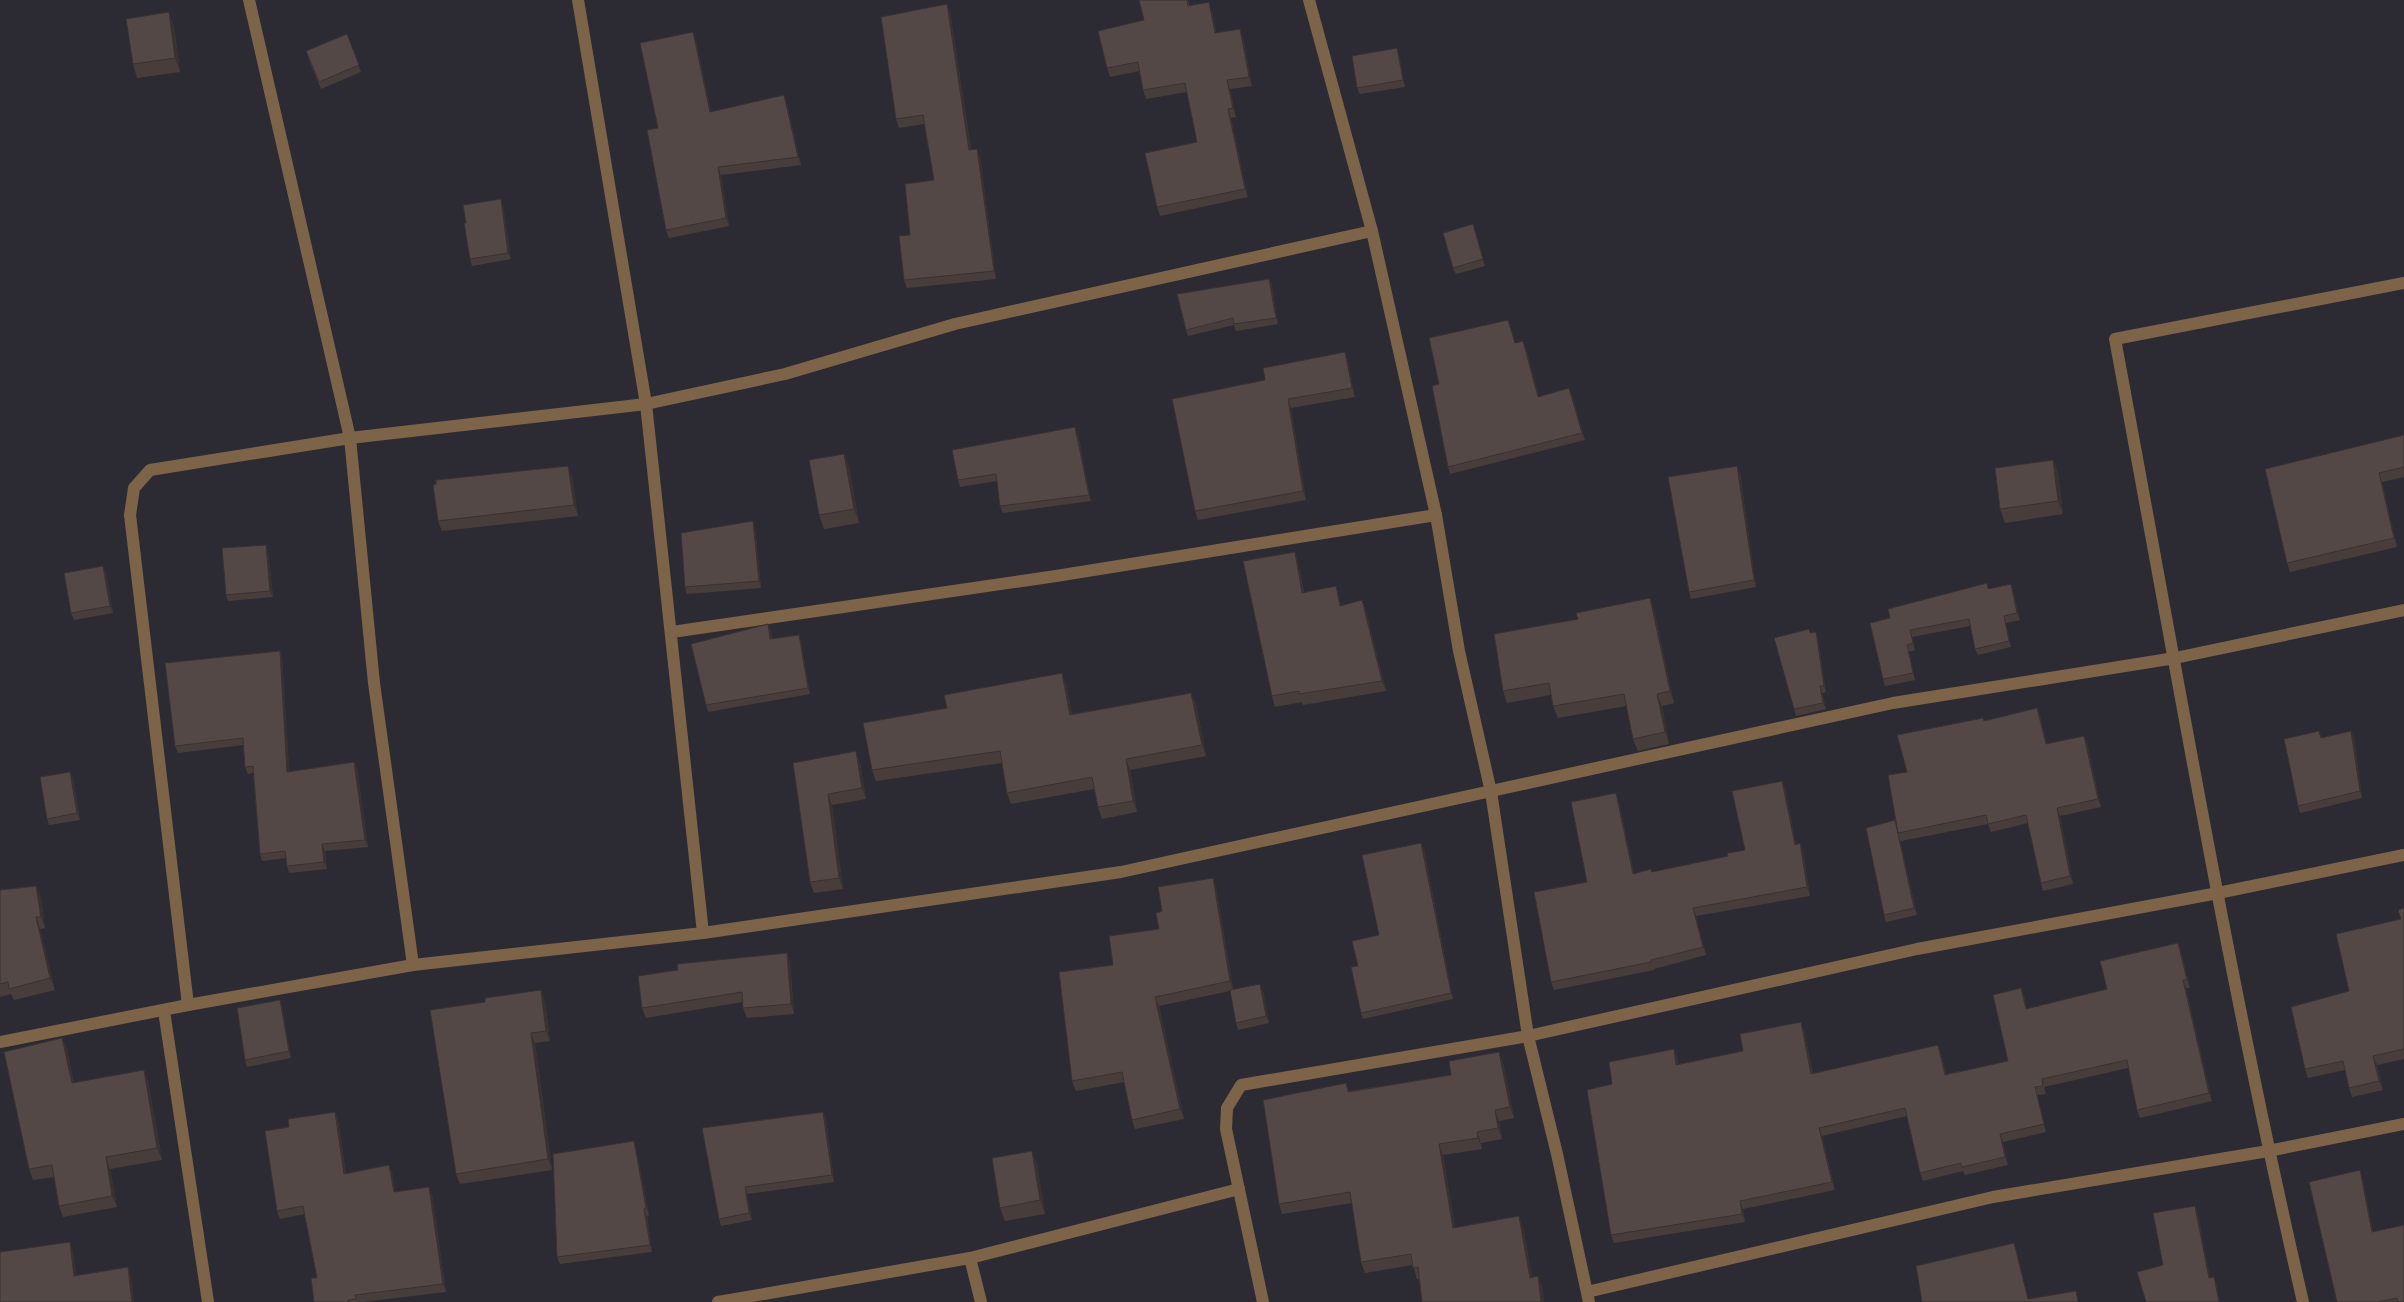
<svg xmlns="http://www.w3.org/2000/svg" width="2404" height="1302" font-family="'PT Sans',sans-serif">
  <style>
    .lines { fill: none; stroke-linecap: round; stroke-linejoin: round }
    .minor { stroke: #7d6449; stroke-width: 12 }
    .wall { fill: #473e3c }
    .shaded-wall { fill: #3a3231 }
    .building { fill: #534846; stroke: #3a3231 }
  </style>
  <rect width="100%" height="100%" fill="#2c2b33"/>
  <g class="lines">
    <g class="minor">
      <polyline points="249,0 350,438 374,683 413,965"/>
      <polyline points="578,0 646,404 703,933"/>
      <polyline points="1309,0 1372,231 1436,515 1459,651 1491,792 1528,1036 1557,1154 1589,1302"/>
      <polyline points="672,632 1056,576 1436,515"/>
      <polyline points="188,1005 130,515 134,488 150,470 350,438 646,404 785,374 955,324 1372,231"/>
      <polyline points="164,1011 208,1302"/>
      <polyline points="0,1042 188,1005 413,965 703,933 1121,872 1893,703 2175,658 2404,610"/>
      <polyline points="970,1258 981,1302"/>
      <polyline points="1587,1292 1993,1197 2268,1151 2404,1124"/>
      <polyline points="718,1302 970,1258 1239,1189"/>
      <polyline points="1263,1302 1226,1129 1227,1108 1241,1085 1528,1036 1917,949 2218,893 2404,855"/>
      <path d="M2303,1302C2229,983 2175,660 2115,339L2404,283"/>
    </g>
  </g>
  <g class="wall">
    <polygon points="1188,0 1190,6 1212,11 1216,33 1243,37 1252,86 1230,89 1236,117 1231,118 1248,197 1160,216 1157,207 1197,142 1187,92 1146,99 1143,90 1139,71 1110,77 1107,68 1144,20"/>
    <polygon points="947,4 950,12 971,149 980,157 996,279 907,288 904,280 910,235 934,180 924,124 899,128 896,119"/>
    <polygon points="174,26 180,72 137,78 133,64"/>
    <polygon points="347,34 361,72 321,89 308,58"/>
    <polygon points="696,40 711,112 784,95 787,104 801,165 721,175 729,226 669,238 666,230 658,128"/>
    <polygon points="1399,55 1405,87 1360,94 1357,88"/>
    <polygon points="503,206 511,259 472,266 470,259 466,223"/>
    <polygon points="1473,224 1485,266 1456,274 1453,268"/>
    <polygon points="1269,279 1272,285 1278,324 1236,331 1234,325 1188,336 1186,330"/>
    <polygon points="1516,343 1526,348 1539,397 1572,395 1585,440 1450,474 1448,467 1439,384"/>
    <polygon points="1348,361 1355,397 1291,408 1306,500 1198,520 1195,511 1265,380"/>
    <polygon points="1078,434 1091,501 1003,513 1000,506 997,481 960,487 958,480"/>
    <polygon points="2404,435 2404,477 2382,482 2397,547 2290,572 2287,563"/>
    <polygon points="844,454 849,467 859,523 824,529 819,515"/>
    <polygon points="2053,460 2058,473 2063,514 2005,523 2000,509"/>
    <polygon points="568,466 572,477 578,516 442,531 438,521"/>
    <polygon points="1737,466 1740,473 1756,587 1691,599 1689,592"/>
    <polygon points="753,521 755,528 761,588 687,594 685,587"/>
    <polygon points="266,545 268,552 273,597 228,601 226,595"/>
    <polygon points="1298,562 1304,593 1336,586 1341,606 1362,600 1366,611 1386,691 1303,705 1302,702 1275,707 1272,696"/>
    <polygon points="106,573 113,613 74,620 71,613"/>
    <polygon points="1987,583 1989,589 2013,591 2020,620 2006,623 2011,647 1978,655 1975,649 1970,626 1912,637 1915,650 1909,652 1915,680 1885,686 1883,679 1890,618"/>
    <polygon points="1650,598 1654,610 1674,703 1662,706 1669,744 1638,751 1633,739 1626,706 1558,718 1553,706 1551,695 1507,703 1503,691 1578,619"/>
    <polygon points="771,631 772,639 799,635 801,642 810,694 708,712 706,705"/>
    <polygon points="1816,632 1818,639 1826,692 1822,693 1826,709 1796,716 1794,709 1811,633"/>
    <polygon points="280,651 282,658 289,772 354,762 357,769 368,847 325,851 327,869 289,873 287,866 286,858 262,861 260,854 253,773 248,774 245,767 243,745 178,753 175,746"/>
    <polygon points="1066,684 1072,714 1191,693 1196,704 1206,756 1130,770 1137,812 1102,819 1098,807 1094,789 1011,804 1007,793 1002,763 876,781 872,770 947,708"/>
    <polygon points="2040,716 2047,744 2087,743 2101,807 2060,816 2073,884 2043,891 2041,883 2028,823 1991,832 1988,824 1901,841 1900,840 1917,915 1886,922 1884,915 1895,820 1907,772 1984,721"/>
    <polygon points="2351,731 2354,738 2362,798 2300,813 2298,806 2321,738"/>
    <polygon points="793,763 860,763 866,799 832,805 843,889 814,893 810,882"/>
    <polygon points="70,772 73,778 80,820 49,825 47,819"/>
    <polygon points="1782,781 1785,789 1796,844 1800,843 1803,851 1810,896 1696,916 1706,955 1654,969 1654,970 1554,990 1551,982 1587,882 1619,802 1634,873 1652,872 1728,856 1745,850"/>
    <polygon points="1424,849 1453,999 1363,1019 1361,1013 1358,966 1379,935"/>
    <polygon points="36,886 41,898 45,928 40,929 55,990 14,1000 11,994 0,997 0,890"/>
    <polygon points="1216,887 1233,989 1263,991 1269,1023 1238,1030 1236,1023 1230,991 1159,1006 1184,1119 1135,1129 1132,1120 1124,1082 1076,1091 1072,1081 1113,965 1159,929 1162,911"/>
    <polygon points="2404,908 2404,1059 2377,1065 2383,1090 2352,1097 2349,1088 2345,1070 2308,1078 2305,1069 2349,991 2401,919"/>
    <polygon points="2178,943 2181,951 2190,988 2186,988 2212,1101 2140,1118 2137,1110 2128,1068 2044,1087 2046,1094 2037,1095 2046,1132 2003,1142 2008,1165 1965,1175 1963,1171 1923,1181 1920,1173 1907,1116 1822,1136 1835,1190 1743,1209 1745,1222 1614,1243 1611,1235 1612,1084 1674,1049 1677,1057 1678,1064 1743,1051 1804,1030 1813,1074 1941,1053 1946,1074 2008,1061 2024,996 2027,1009 2107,989"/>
    <polygon points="787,953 790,963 794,1014 747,1018 743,1008 743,1002 646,1018 642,1008"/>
    <polygon points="545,1001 550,1041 535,1043 552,1170 460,1184 456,1174"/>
    <polygon points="282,1006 291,1058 247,1067 245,1060"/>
    <polygon points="62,1038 67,1050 74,1083 144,1070 148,1081 162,1160 110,1169 117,1207 63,1217 59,1206 54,1177 33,1180 29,1169"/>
    <polygon points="1499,1052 1503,1063 1514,1118 1499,1121 1502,1139 1481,1143 1482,1149 1443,1155 1455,1228 1523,1227 1532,1277 1538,1276 1542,1287 1544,1302 1422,1302 1419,1279 1417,1279 1413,1265 1365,1273 1361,1262 1352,1203 1282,1214 1279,1204 1346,1083 1349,1091 1451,1075"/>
    <polygon points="335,1112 338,1120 346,1174 389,1165 392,1173 395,1192 432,1195 446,1292 363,1302 314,1302 317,1278 304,1214 280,1219 277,1211 289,1127"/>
    <polygon points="823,1112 826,1119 834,1182 747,1194 752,1220 721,1226 719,1219 702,1128"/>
    <polygon points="634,1141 636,1148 649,1215 647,1216 652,1252 560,1264 557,1257"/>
    <polygon points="1037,1164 1045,1214 1005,1221 1000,1208"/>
    <polygon points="2363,1180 2373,1232 2404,1302 2337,1302"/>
  </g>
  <g class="shaded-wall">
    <polygon points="1209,2 1212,11 1218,42 1215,33"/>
    <polygon points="947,4 950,12 972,158 969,150"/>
    <polygon points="169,12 174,26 180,72 175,58"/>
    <polygon points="1240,29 1243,37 1252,86 1249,77"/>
    <polygon points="693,32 696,40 713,120 710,112"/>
    <polygon points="1397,48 1399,55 1405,87 1403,80"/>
    <polygon points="1227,80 1230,89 1236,117 1233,108"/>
    <polygon points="784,95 787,104 801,165 798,157"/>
    <polygon points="1228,109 1231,118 1248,197 1245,189"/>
    <polygon points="977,149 980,157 996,279 994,271"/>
    <polygon points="718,167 721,175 729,226 726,218"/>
    <polygon points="501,199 503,206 511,259 508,253"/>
    <polygon points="1269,279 1272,285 1278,324 1276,318"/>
    <polygon points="1523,341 1526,348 1541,404 1538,397"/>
    <polygon points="1345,352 1348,361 1355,397 1352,388"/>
    <polygon points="1569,388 1572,395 1585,440 1582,433"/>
    <polygon points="1288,399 1291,408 1306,500 1303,491"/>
    <polygon points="1075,427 1078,434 1091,501 1089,495"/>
    <polygon points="844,454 849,467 859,523 854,509"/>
    <polygon points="2053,460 2058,473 2063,514 2058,501"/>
    <polygon points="568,466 572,477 578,516 574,505"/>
    <polygon points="1737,466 1740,473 1756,587 1754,580"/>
    <polygon points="2379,473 2382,482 2397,547 2394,538"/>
    <polygon points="753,521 755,528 761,588 759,581"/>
    <polygon points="266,545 268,552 273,597 270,591"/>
    <polygon points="1295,552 1298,562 1305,603 1302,593"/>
    <polygon points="103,566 106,573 113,613 110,606"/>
    <polygon points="2011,584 2013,591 2020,620 2017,613"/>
    <polygon points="1336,586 1339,597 1344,616 1340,606"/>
    <polygon points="1650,598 1654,610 1674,703 1670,691"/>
    <polygon points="1362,600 1366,611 1386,691 1382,681"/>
    <polygon points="2004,616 2006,623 2011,647 2009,641"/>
    <polygon points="768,624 771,631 773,646 770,639"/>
    <polygon points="1816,632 1818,639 1826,692 1824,686"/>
    <polygon points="799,635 801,642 810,694 808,688"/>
    <polygon points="280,651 282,658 290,779 287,772"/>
    <polygon points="1062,673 1066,684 1074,726 1070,715"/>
    <polygon points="1820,686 1822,693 1826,709 1823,703"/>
    <polygon points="1191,693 1196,704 1206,756 1202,745"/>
    <polygon points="1657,694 1662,706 1669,744 1665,732"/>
    <polygon points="2037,708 2040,716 2049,752 2046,744"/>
    <polygon points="2351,731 2354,738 2362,798 2360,791"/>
    <polygon points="2084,736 2087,743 2101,807 2098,799"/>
    <polygon points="856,751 860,763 866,799 862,788"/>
    <polygon points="1126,759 1130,770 1137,812 1133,801"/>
    <polygon points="354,762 357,769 368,847 365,840"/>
    <polygon points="70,772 73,778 80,820 77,813"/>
    <polygon points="1782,781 1785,789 1798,853 1795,845"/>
    <polygon points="1616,793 1619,802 1636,882 1633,874"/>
    <polygon points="828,794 832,805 843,889 839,878"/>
    <polygon points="2057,808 2060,816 2073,884 2070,876"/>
    <polygon points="1898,833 1900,840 1917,915 1914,908"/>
    <polygon points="1421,843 1424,849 1453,999 1451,993"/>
    <polygon points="1800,843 1803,851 1810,896 1807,887"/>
    <polygon points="322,844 325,851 327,869 324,862"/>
    <polygon points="1213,878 1216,887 1233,990 1230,981"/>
    <polygon points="36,886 41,898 45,928 41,917"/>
    <polygon points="1693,908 1696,916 1706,955 1703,947"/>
    <polygon points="36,917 40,929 55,990 50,978"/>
    <polygon points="2178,943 2181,951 2190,988 2187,980"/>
    <polygon points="787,953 790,963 794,1014 791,1004"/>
    <polygon points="2183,980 2186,988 2212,1101 2209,1093"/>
    <polygon points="1260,984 1263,991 1269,1023 1266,1016"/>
    <polygon points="2021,988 2024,996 2029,1017 2026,1009"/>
    <polygon points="541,990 545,1001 550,1041 546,1031"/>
    <polygon points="1155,997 1159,1006 1184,1119 1180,1109"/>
    <polygon points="280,1000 282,1006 291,1058 289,1051"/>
    <polygon points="1801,1022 1804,1030 1814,1083 1811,1074"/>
    <polygon points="531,1033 535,1043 552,1170 548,1159"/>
    <polygon points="62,1038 67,1050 76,1095 72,1083"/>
    <polygon points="1938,1045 1941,1053 1948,1083 1945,1075"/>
    <polygon points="1674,1049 1677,1057 1679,1073 1676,1065"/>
    <polygon points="1499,1052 1503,1063 1514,1118 1510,1107"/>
    <polygon points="2373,1056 2377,1065 2383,1090 2379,1081"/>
    <polygon points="144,1070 148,1081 162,1160 157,1148"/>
    <polygon points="1495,1110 1499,1121 1502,1139 1498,1128"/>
    <polygon points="335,1112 338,1120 347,1182 344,1174"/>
    <polygon points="823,1112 826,1119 834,1182 832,1175"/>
    <polygon points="1819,1128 1822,1136 1835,1190 1832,1182"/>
    <polygon points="1477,1132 1481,1143 1482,1149 1478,1138"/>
    <polygon points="2000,1134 2003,1142 2008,1165 2005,1157"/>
    <polygon points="634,1141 636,1148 649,1215 646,1208"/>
    <polygon points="1439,1144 1443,1155 1457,1239 1453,1228"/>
    <polygon points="1032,1151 1037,1164 1045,1214 1040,1200"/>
    <polygon points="106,1157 110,1169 117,1207 112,1196"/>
    <polygon points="389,1165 392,1173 397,1200 394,1192"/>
    <polygon points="2360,1170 2363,1180 2375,1242 2372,1232"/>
    <polygon points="429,1187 432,1195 446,1292 443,1284"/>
    <polygon points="745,1187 747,1194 752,1220 749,1213"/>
    <polygon points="1740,1201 1743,1209 1745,1222 1742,1214"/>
    <polygon points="2195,1206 2198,1213 2212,1286 2209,1278"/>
    <polygon points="644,1209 647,1216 652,1252 650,1245"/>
    <polygon points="1519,1216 1523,1227 1534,1288 1530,1278"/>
    <polygon points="70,1242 73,1251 78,1286 74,1276"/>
    <polygon points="2014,1243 2017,1251 2029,1302"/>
    <polygon points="128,1267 131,1276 134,1302 132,1302"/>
    <polygon points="1538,1276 1542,1287 1544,1302 1541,1302"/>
    <polygon points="2214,1277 2217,1285 2220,1302 2219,1302"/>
  </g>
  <g class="building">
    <polygon points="1139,0 1187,0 1188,6 1209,2 1215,33 1240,29 1249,77 1227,80 1233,108 1228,109 1245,189 1157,207 1145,153 1197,142 1185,83 1143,90 1138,62 1107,68 1098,31 1144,20"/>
    <polygon points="947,4 969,150 977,149 994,271 904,280 899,236 910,235 905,184 934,180 923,115 896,119 881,17"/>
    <polygon points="169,12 175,58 133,64 126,19"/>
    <polygon points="693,32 710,112 784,95 798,157 718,167 726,218 666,230 647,130 658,128 640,43"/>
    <polygon points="347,34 359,65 319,82 306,51"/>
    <polygon points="1397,48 1403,80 1357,88 1352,56"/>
    <polygon points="501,199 508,253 470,259 464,223 466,223 463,205"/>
    <polygon points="1473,224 1483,259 1453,268 1443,233"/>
    <polygon points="1269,279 1276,318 1234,324 1233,318 1186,330 1177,294"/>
    <polygon points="1508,320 1515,343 1523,341 1538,397 1569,388 1582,433 1448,467 1432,386 1439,384 1429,338"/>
    <polygon points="1345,352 1352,388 1288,399 1303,491 1195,511 1172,399 1265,380 1263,368"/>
    <polygon points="1075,427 1089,495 1000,506 996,474 958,480 952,450"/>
    <polygon points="2404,435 2404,467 2379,473 2394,538 2287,563 2265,469"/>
    <polygon points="844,454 854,509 819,515 809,460"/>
    <polygon points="2053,460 2058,501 2000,509 1995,468"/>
    <polygon points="568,466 574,505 438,521 433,485 436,484 436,480"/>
    <polygon points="1737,466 1754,580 1689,592 1668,477"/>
    <polygon points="753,521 759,581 685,587 681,533"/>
    <polygon points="266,545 270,591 226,595 222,548"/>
    <polygon points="1295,552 1302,593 1336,586 1340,606 1362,600 1382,681 1299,694 1299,691 1272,696 1243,561"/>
    <polygon points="103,566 110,606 71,613 64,573"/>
    <polygon points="1987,583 1988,589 2011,584 2017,613 2004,616 2009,641 1975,649 1969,619 1910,630 1913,643 1907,645 1913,673 1883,679 1870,623 1890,618 1888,609"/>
    <polygon points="1650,598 1670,691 1657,694 1665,732 1633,739 1624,694 1553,706 1549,683 1503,691 1494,634 1578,619 1576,613"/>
    <polygon points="768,624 770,639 799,635 808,688 706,705 691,644"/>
    <polygon points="1809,629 1810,633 1816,632 1824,686 1820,686 1823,703 1794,709 1774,638"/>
    <polygon points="280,651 287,772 354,762 365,840 322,844 324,862 287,866 285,851 260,854 253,766 245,767 243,738 175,746 165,663"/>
    <polygon points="1062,673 1070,715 1191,693 1202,745 1126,759 1133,801 1098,807 1092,777 1007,793 1000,751 872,770 863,723 947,708 944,695"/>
    <polygon points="2037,708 2046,744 2084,736 2098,799 2057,808 2070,876 2041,883 2026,815 1988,824 1986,815 1898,833 1888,775 1907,772 1897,735 1983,718 1984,721"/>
    <polygon points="2319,731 2321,738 2351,731 2360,791 2298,806 2284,739"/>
    <polygon points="856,751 862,788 828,794 839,878 810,882 793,763"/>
    <polygon points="70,772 77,813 47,819 40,777"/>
    <polygon points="1782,781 1795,845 1800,843 1807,887 1693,908 1703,947 1651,960 1651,962 1551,982 1534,892 1587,882 1571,802 1616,793 1633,874 1651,869 1652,872 1728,856 1727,853 1745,850 1732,791"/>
    <polygon points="1895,820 1914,908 1884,915 1866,828"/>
    <polygon points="1421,843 1451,993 1361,1013 1351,967 1358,966 1352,941 1379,935 1362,855"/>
    <polygon points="1213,878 1230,981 1155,997 1180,1109 1132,1120 1122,1072 1072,1081 1059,972 1113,965 1109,936 1159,929 1156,913 1162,911 1158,887"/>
    <polygon points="36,886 41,917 36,917 50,978 9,989 8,982 0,984 0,890"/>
    <polygon points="2404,908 2404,1049 2373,1056 2379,1081 2349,1088 2343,1061 2305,1069 2291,1007 2349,991 2336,934 2401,919 2398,910"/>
    <polygon points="2178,943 2187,980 2183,980 2209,1093 2137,1110 2127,1060 2042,1079 2043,1086 2035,1087 2044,1124 2000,1134 2005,1157 1962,1167 1961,1163 1920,1173 1905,1108 1819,1128 1832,1182 1740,1201 1742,1214 1611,1235 1587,1090 1612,1084 1609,1062 1674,1049 1676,1065 1743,1051 1740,1034 1801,1022 1811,1074 1938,1045 1945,1075 2008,1061 1993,995 2021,988 2026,1009 2107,989 2100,961"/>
    <polygon points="787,953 791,1004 743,1008 742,992 642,1008 638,976 678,970 677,964"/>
    <polygon points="1260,984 1266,1016 1236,1023 1230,990"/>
    <polygon points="541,990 546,1031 531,1033 548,1159 456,1174 430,1010 485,1002 485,998"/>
    <polygon points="280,1000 289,1051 245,1060 237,1008"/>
    <polygon points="62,1038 72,1083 144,1070 157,1148 106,1157 112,1196 59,1206 52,1165 29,1169 4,1052"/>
    <polygon points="1499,1052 1510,1107 1495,1110 1498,1128 1477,1132 1478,1138 1439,1144 1453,1228 1519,1216 1530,1278 1538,1276 1541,1302 1422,1302 1418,1267 1413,1268 1411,1254 1361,1262 1350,1192 1279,1204 1263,1100 1346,1083 1348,1092 1451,1075 1449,1061"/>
    <polygon points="335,1112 344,1174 389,1165 394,1192 429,1187 443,1284 355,1295 356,1299 348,1300 348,1302 314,1302 311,1278 317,1278 303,1206 277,1211 265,1131 289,1127 288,1119"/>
    <polygon points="823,1112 832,1175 745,1187 749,1213 719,1219 702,1128"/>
    <polygon points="634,1141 646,1208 644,1209 650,1245 557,1257 553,1154"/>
    <polygon points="1032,1151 1040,1200 1000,1208 992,1158"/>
    <polygon points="2360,1170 2372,1232 2404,1225 2404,1302 2398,1302 2397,1298 2377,1302 2337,1302 2309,1182"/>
    <polygon points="2195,1206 2209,1278 2214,1277 2219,1302 2146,1302 2137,1272 2163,1265 2153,1213"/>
    <polygon points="70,1242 74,1276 128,1267 132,1302 0,1302 0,1252"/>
    <polygon points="2014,1243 2028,1299 2076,1291 2078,1302 1922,1302 1916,1266"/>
  </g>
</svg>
